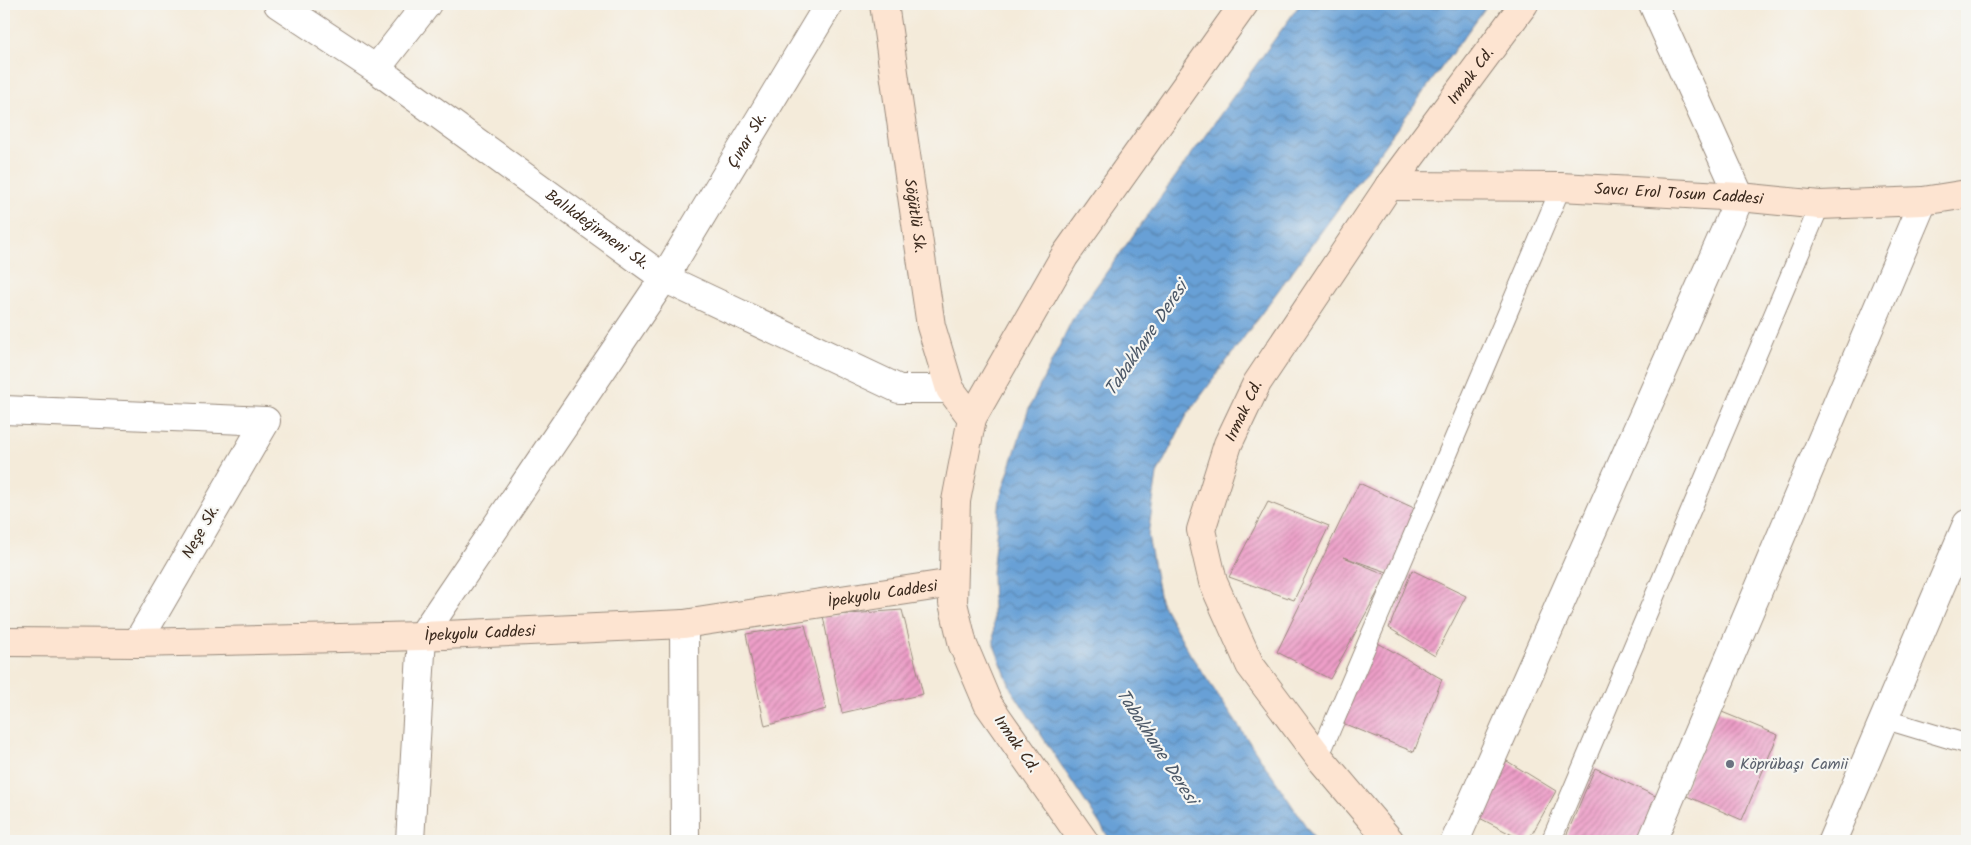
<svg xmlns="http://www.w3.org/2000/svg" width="1971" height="845" font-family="Kalam,sans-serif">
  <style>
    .water { fill: url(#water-waves); stroke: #52657a }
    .building { fill: url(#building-hatch) }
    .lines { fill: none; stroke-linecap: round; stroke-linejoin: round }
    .lane-casing { stroke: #988a7c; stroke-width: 21 }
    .street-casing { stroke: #988a7c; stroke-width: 30 }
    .secondary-casing { stroke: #988a7c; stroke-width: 30 }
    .lane { stroke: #fff; stroke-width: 19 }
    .street { stroke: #fff; stroke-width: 28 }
    .secondary { stroke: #fde4d1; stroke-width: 28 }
    .worship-dot { fill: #6b7280; stroke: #f6f6f2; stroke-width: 2 }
    .labels { text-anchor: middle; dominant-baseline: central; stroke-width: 4.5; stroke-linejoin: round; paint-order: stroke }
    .street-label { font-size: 16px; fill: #3b2a1e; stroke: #f6f6f2 }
    .worship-label { font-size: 16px; fill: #5b616d; stroke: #f6f6f2; text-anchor: start }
    .water-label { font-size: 18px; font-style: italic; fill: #4d5968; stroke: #f6f6f2 }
  </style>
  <defs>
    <pattern id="water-waves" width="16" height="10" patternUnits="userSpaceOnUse" patternTransform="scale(1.25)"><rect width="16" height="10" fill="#68a0d6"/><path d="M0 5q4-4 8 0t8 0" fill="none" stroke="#5783ad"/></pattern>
    <pattern id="building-hatch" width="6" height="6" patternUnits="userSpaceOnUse" patternTransform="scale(1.25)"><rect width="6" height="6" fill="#ed9ec8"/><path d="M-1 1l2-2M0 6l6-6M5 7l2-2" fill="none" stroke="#c181a2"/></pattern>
  </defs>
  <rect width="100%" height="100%" fill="#f6f6f2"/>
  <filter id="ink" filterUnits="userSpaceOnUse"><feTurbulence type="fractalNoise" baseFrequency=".02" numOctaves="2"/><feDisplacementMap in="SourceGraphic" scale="10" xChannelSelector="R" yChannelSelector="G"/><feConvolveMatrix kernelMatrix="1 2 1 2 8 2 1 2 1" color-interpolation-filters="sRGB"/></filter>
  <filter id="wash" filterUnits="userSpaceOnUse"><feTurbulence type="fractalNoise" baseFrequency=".0096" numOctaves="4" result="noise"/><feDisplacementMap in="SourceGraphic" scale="20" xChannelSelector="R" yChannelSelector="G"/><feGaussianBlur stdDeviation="1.12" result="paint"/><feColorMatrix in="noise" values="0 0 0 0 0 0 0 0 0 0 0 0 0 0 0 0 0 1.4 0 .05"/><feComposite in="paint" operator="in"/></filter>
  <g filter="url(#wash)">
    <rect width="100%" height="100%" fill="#f4ebda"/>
    <polygon class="water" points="1300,4 1488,4 1187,415 1157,474 1148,535 1160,600 1190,654 1316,841 1111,841 1011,689 994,645 992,573 1000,498 1029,408 1072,320"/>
    <g id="blocks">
      <g class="building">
        <polygon points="1359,483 1414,508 1396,575 1344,557 1387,575 1330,679 1277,652"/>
        <polygon points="1268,502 1329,526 1294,600 1229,577"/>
        <polygon points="1412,570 1466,596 1435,656 1389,628"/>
        <polygon points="902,610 923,694 842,713 823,616"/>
        <polygon points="805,625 826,709 765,726 746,634"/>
        <polygon points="1369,638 1442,679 1414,752 1335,720"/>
        <polygon points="1717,710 1778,735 1742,820 1682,794"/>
        <polygon points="1507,761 1556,791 1528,841 1524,841 1468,812"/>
        <polygon points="1595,768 1662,799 1647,841 1564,841"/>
      </g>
    </g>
  </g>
  <g filter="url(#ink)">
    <use href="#blocks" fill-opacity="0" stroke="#988a7c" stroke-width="1"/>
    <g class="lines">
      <g class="lane-casing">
        <g id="lane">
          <polyline points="1884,719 1967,744"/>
          <polyline points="1319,757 1561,187"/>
          <polyline points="1551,841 1820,205"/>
        </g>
      </g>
      <g class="street-casing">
        <g id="street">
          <path id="s1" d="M278,4L376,69L664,278L899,389H950"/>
          <polyline points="376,69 427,4"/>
          <polyline points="4,410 266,421 137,643"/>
          <polyline points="684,624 685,841"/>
          <path id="s2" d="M410,841L422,636L664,278L829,4"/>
          <polyline points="1455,841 1740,197 1653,4"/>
          <polyline points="1652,841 1923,201"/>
          <polyline points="1832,841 1967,524"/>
        </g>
      </g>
      <g class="secondary-casing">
        <g id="secondary">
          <path id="s3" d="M884,4L931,326L950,389L972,418"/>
          <path id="s4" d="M1389,186L1561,187L1740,197L1820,205L1923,201L1967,194"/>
          <path id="s5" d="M4,642L137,643L422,636L684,624L953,583"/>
          <polyline points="1084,841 988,704 963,645 953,603 956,501 972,418 1064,257 1244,4"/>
          <path id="s6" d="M1390,841L1319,757L1250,665L1213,582L1201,530L1228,444L1257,383L1389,186L1524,4"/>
        </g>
      </g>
      <use href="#lane" class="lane"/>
      <use href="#street" class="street"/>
      <use href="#secondary" class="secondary"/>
    </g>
  </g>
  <circle class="worship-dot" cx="1730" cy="764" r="5"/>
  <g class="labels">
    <g class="street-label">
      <text stroke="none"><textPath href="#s6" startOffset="901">Irmak Cd.</textPath></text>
      <text stroke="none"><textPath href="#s2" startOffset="798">Çınar Sk.</textPath></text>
      <text stroke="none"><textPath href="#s4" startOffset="290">Savcı Erol Tosun Caddesi</textPath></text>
      <text stroke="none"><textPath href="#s3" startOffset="214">Söğütlü Sk.</textPath></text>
      <text stroke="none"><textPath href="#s1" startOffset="391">Balıkdeğirmeni Sk.</textPath></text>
      <text stroke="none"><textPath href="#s6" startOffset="496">Irmak Cd.</textPath></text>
      <text transform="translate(201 532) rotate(-60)">Neşe Sk.</text>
      <text stroke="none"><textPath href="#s5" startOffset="881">İpekyolu Caddesi</textPath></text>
      <text stroke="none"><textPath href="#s5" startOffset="476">İpekyolu Caddesi</textPath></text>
      <text transform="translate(1016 744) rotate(55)">Irmak Cd.</text>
    </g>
    <g class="worship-label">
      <text x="1740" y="764">Köprübaşı Camii</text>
    </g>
    <g class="water-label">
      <text transform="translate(1147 339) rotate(-56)">Tabakhane Deresi</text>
      <text transform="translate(1156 747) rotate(57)">Tabakhane Deresi</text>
    </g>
  </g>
  <rect width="1971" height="845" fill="none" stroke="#f6f6f2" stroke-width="20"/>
</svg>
